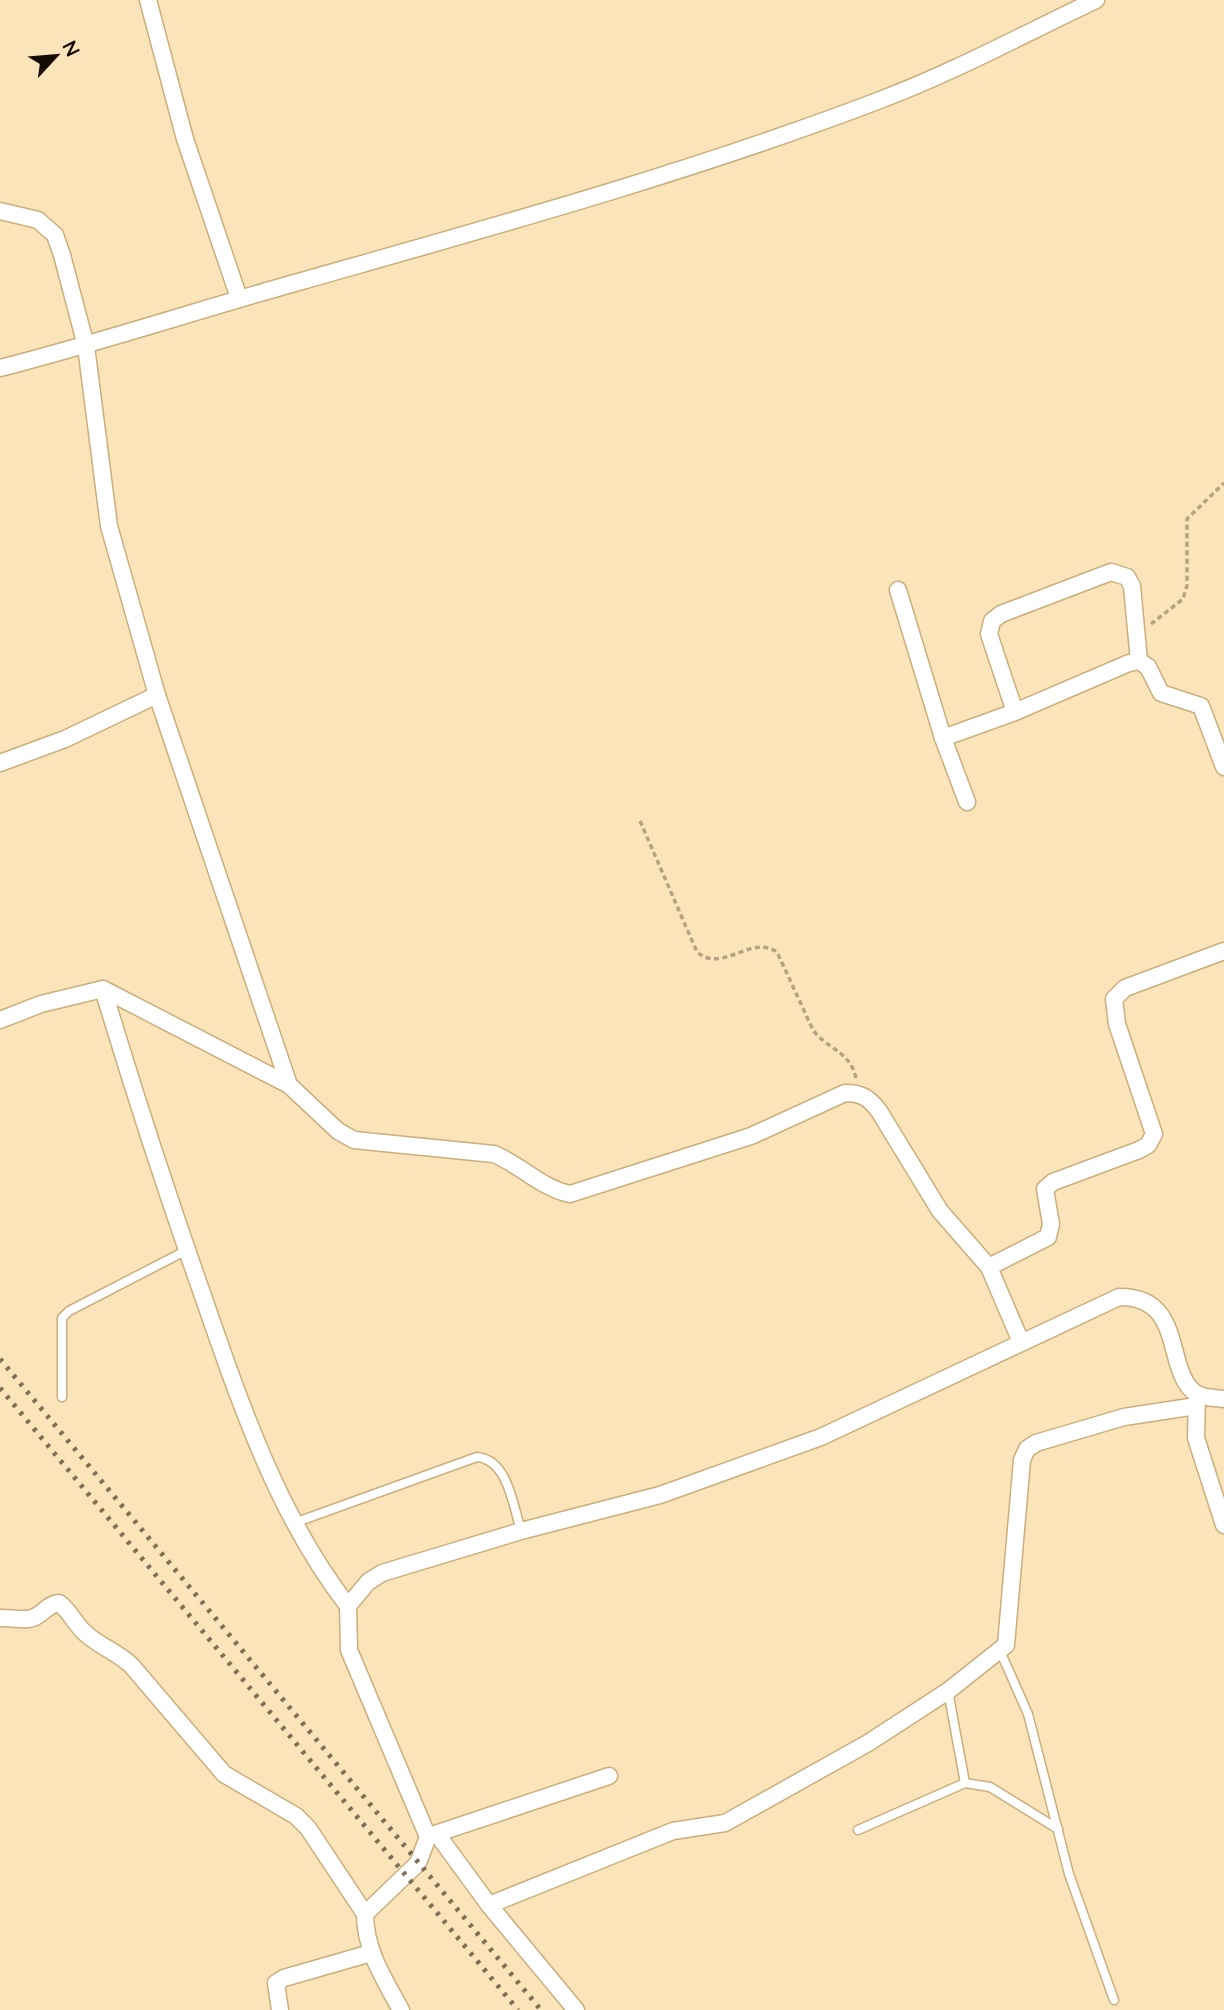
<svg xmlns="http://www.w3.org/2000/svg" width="1224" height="2010" font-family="Lato,sans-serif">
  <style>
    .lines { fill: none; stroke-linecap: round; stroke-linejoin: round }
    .lane-casing { stroke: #caae7c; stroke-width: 11 }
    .street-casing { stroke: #caae7c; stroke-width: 19 }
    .path { stroke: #b5a282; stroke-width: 3.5; stroke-dasharray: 5 3.5; stroke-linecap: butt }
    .lane { stroke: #fff; stroke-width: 8 }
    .street { stroke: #fff; stroke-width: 16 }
    .rail { stroke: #7f6f56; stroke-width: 5; stroke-dasharray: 3.5 7; stroke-linecap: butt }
  </style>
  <rect width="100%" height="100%" fill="#fbe4ba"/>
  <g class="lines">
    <g class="lane-casing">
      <g id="lane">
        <polyline points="62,1397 62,1318 69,1311 187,1250"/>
        <path d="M294,1523L477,1457C508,1460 513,1505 521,1531"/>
        <polyline points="1001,1653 1028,1714 1069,1874 1114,2000"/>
        <polyline points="948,1691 965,1783"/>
        <polyline points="858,1830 965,1783 990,1787 1058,1829"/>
      </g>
    </g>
    <g class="street-casing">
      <g id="street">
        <polyline points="148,0 185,139 239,298"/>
        <polyline points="0,211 38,220 55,235 62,255 86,346 109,526 157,695"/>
        <path d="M0,368C102,342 201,309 302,281C495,226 692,172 880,100C954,72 1024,34 1096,0"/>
        <polyline points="898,590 943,738 967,802"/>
        <polyline points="1015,712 989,634 992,621 1001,614 1111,572 1127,577 1132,586 1139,661"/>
        <polyline points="943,738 1015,712 1129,663 1139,661 1148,667 1161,693 1201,706 1224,767"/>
        <path d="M0,763L65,739L157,695L289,1085L103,989C134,1092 167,1194 203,1296C240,1403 278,1516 348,1606"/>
        <polyline points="0,1020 41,1004 103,989"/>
        <path d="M289,1085L338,1131L354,1140L494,1154C521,1165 541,1188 570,1194L751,1136L845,1093C862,1093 869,1098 879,1111L940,1211L989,1267L1021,1342"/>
        <polyline points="989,1267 1048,1237 1051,1224 1045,1189 1053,1182 1139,1150 1148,1145 1154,1134 1117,1024 1114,999 1125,988 1224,951"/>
        <polyline points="1197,1396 1196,1438 1224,1525"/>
        <path d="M0,1618C11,1617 25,1622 35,1617C45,1612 48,1604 59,1603C70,1611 75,1624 85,1633C99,1646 117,1652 131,1665L224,1774L296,1816L308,1828L365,1914"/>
        <polyline points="437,1834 489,1905 576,2010"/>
        <polyline points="429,1836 609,1776"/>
        <polyline points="489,1905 673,1831 725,1823 868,1743 948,1691 1006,1645 1022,1460 1027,1449 1036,1443 1124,1417 1196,1406"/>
        <polyline points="280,2010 276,1983 284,1978 371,1953"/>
        <path d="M401,2010C384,1979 365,1950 365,1914L418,1863L428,1837L349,1650L348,1606L368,1582L382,1573L521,1531L660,1495L821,1437L1119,1297C1187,1296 1163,1373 1197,1394C1204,1398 1217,1398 1224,1399"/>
      </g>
    </g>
    <g class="path">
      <polyline points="1151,624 1183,599 1187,585 1187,519 1224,483"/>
      <path d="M640,821L697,952C722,974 751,934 777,952L813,1030C828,1050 850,1051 856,1078"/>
    </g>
    <use href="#lane" class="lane"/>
    <use href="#street" class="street"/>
    <g class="rail">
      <polyline points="0,1359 541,2010"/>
      <polyline points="0,1388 518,2010"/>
    </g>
  </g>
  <g transform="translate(56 56) rotate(64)" stroke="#fbe4ba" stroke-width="5" paint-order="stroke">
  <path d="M0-5L12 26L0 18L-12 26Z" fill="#130a00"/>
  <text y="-10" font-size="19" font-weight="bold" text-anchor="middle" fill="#130a00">N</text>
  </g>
</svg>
